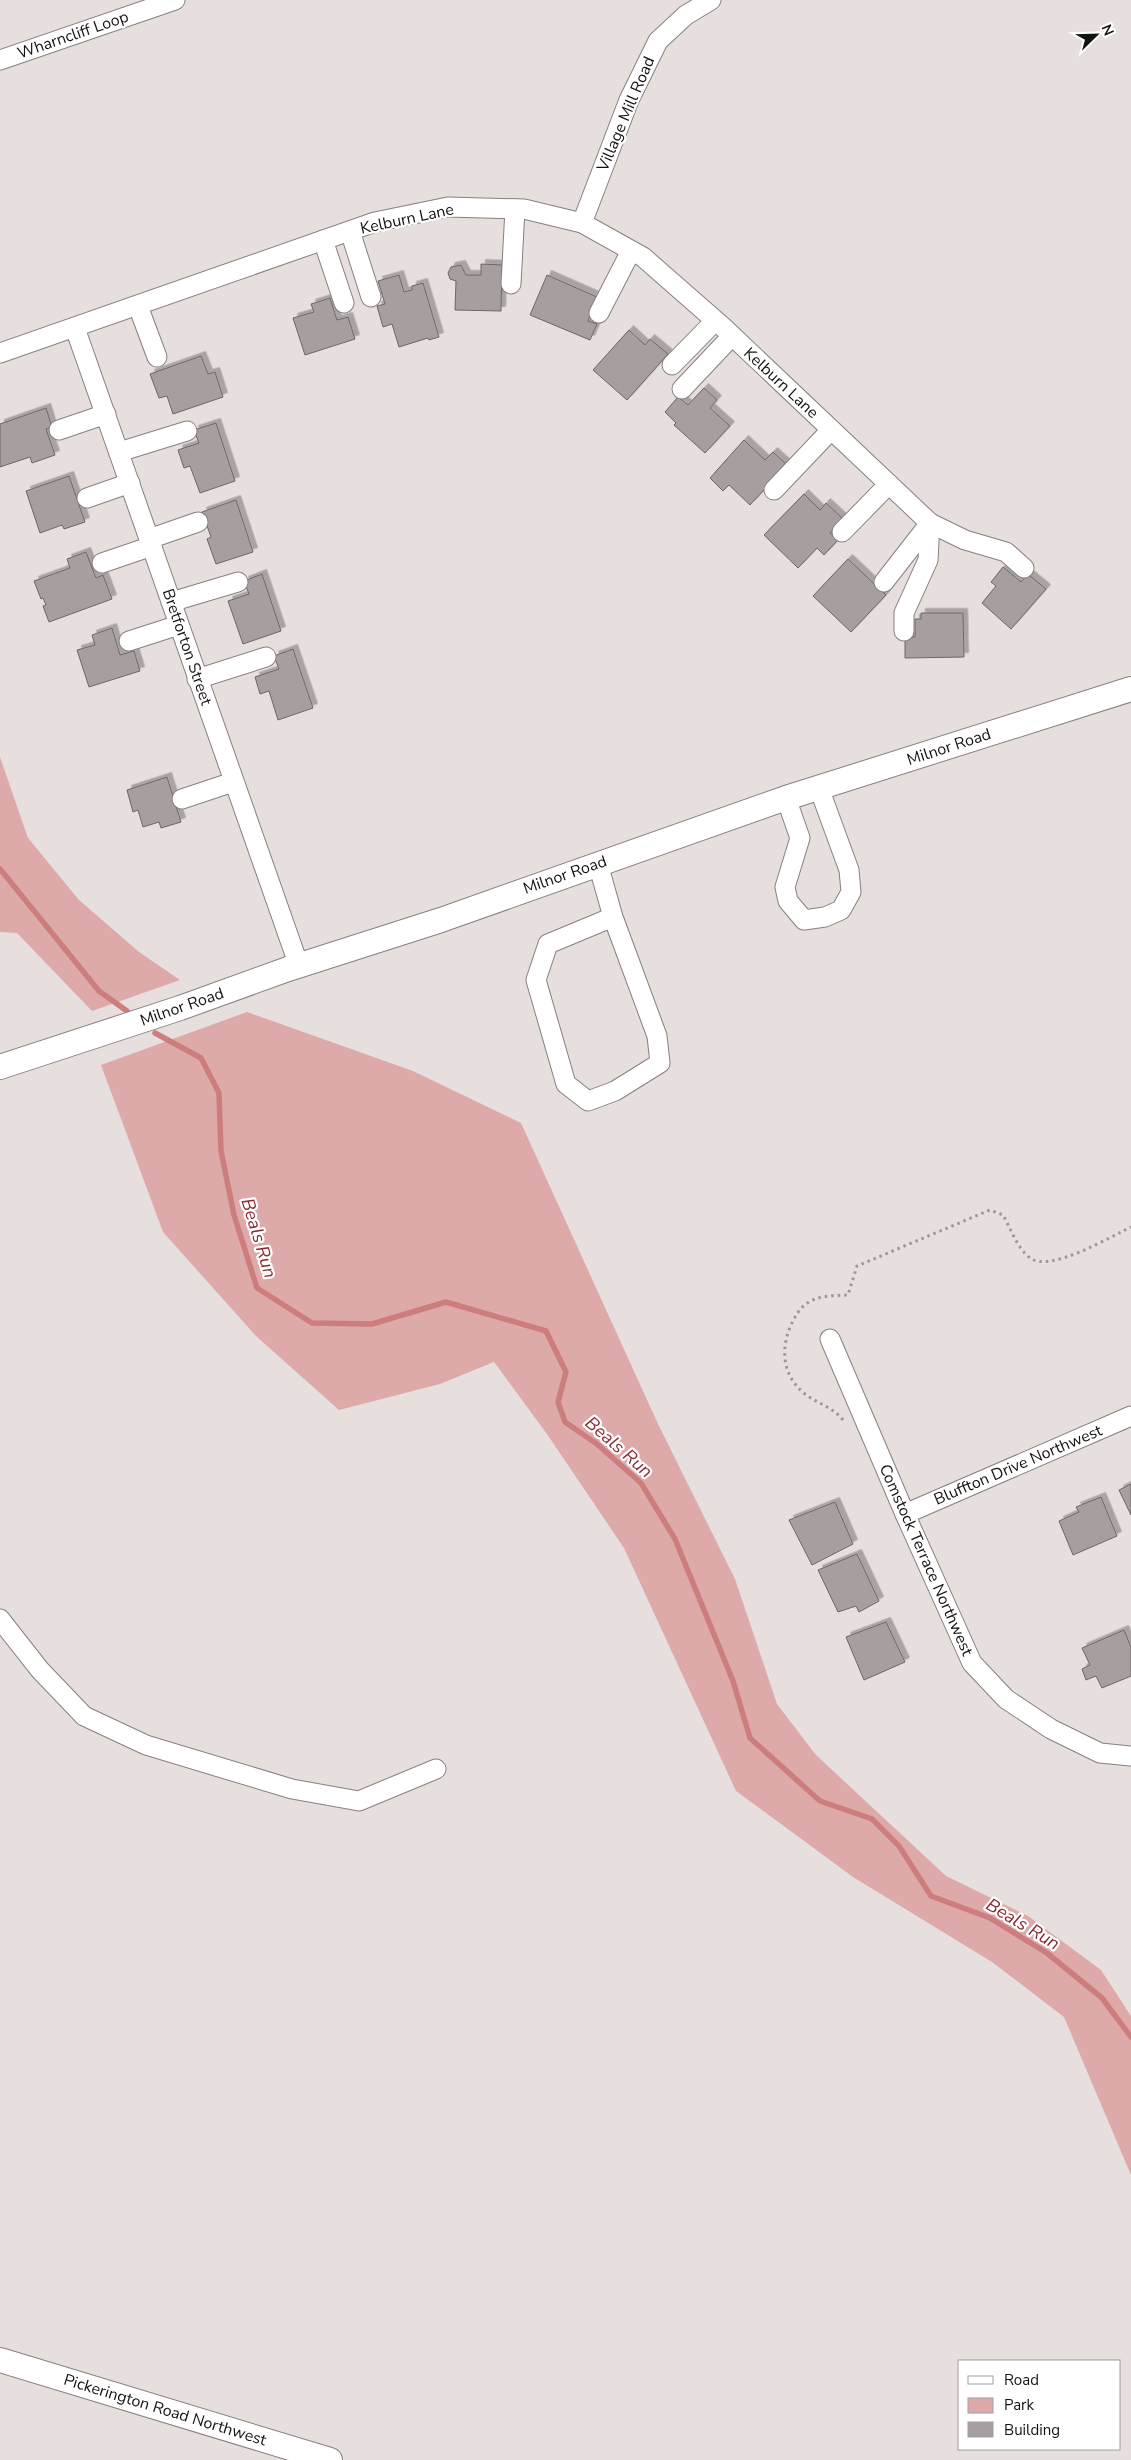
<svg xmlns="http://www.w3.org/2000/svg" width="1131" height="2460" font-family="'Nunito Sans',sans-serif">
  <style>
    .green { fill: #ddaaa9 }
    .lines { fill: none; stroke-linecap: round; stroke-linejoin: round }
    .stream { stroke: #cd7d7e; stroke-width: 5.5 }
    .building { fill: #a79f9f; stroke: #6e6666; filter: url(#shadow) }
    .minor-casing { stroke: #888080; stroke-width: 21 }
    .major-casing { stroke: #888080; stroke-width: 26 }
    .path { stroke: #9e9797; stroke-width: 3; stroke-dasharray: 2.5 4; stroke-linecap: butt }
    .minor { stroke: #fff; stroke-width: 19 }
    .major { stroke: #fff; stroke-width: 24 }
    .labels { text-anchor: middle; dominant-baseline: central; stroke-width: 4.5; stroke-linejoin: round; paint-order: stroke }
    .street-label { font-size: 16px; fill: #151212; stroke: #fff }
    .water-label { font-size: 18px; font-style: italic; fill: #892932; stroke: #fff }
  </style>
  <defs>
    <filter id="shadow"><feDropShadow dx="4.5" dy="-4.5" stdDeviation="0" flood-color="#0004"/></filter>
  </defs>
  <rect width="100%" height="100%" fill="#e7dede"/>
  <g class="green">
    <polygon points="0,757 28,838 79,900 139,952 180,980 92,1011 17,933 0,932"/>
    <polygon points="247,1012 413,1071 521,1123 658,1424 735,1579 777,1704 816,1755 946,1876 1028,1916 1101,1970 1131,2016 1131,2175 1064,2017 992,1962 853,1877 736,1791 624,1548 547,1434 494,1362 440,1384 339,1410 256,1336 163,1232 101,1065"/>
  </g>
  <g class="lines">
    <g class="stream">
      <polyline points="0,869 99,991 127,1011"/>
      <polyline points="155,1033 201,1058 219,1093 221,1151 234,1215 257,1288 312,1323 372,1324 446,1302 546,1331 566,1372 558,1402 565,1422 597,1444 641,1483 675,1539 733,1681 750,1738 820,1801 872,1819 899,1846 931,1896 990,1918 1047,1953 1102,1998 1131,2037"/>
    </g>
  </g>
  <g class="building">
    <polygon points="481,264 502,265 501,311 455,310 456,281 450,279 448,273 451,267 461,265 466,275 481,275"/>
    <polygon points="399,275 404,292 412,290 412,286 423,283 439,337 429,340 428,338 399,347 392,324 383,327 377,306 385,304 378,281"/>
    <polygon points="547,275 597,297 588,321 597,324 590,340 530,315"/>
    <polygon points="330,298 337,320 348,317 355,339 305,355 293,318 314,312 311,304"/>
    <polygon points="629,330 645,345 650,339 668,354 627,400 593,370"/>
    <polygon points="201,356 208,374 215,372 223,397 173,414 167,396 159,398 150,374"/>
    <polygon points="704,388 717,400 710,408 730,426 705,453 674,425 676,423 665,412 678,397 688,405"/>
    <polygon points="46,408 52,427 46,429 55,455 32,463 30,457 0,467 0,424"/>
    <polygon points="216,423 235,481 200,493 190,466 184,468 178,450 199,443 194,430"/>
    <polygon points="744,440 765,460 773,452 787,465 750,505 729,485 723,491 710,478"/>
    <polygon points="69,476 85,522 64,529 62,525 40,533 26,491"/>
    <polygon points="804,494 820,510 826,503 843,519 830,533 838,540 824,555 817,548 798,568 764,535"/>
    <polygon points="236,500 253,552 216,564 207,539 211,537 202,512"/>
    <polygon points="86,552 96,578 103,575 112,599 49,622 43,606 46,605 43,598 41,599 34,581 70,568 67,559"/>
    <polygon points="848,559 886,595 851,632 813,596"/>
    <polygon points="1003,567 1021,582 1028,574 1046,589 1011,629 982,603 996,586 991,582"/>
    <polygon points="262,574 281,631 243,644 228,601 249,594 244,581"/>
    <polygon points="921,613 963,613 964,657 905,658 905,638 915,637 915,619 921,619"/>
    <polygon points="112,628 120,655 134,651 140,671 89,687 77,650 95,645 92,635"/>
    <polygon points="293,649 313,708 278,720 269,691 260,694 255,677 279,669 274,656"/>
    <polygon points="167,777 181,822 161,828 159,822 143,827 138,810 133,812 127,790"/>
    <polygon points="1131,1484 1131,1515 1119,1490"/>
    <polygon points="1101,1497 1117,1536 1073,1555 1059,1521 1079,1512 1076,1507"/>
    <polygon points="835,1502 853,1544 812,1565 789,1520"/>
    <polygon points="857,1554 879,1601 859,1612 856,1606 838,1612 818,1570"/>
    <polygon points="886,1622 905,1662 864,1680 846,1637"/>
    <polygon points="1124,1630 1131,1647 1131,1676 1102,1688 1096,1676 1086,1680 1082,1669 1090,1665 1082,1648"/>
  </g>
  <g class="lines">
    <g class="minor-casing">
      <g id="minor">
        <polyline points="0,60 175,0"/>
        <polyline points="582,223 629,100 658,41 686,15 711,0"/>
        <polyline points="350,231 371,297"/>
        <polyline points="323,240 344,303"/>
        <polyline points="511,284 515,209"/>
        <polyline points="138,306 157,357"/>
        <polyline points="599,313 631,251"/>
        <polyline points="75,328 299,966"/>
        <polyline points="0,353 375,222 448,207 524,209 582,223 643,257 724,328 930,523 965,540 1006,552 1024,568"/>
        <polyline points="672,365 715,321"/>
        <polyline points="682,389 732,336"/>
        <polyline points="59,430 106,414"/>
        <polyline points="119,452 187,431"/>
        <polyline points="774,490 831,430"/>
        <polyline points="87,498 130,483"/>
        <polyline points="842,532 889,484"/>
        <polyline points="149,539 198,522"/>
        <polyline points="102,563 152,546"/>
        <polyline points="884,582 930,523"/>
        <polyline points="171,602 238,582"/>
        <polyline points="904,631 904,613 928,560 930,523"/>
        <polyline points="129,641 179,625"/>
        <polyline points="197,679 266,657"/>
        <polyline points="786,798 800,838 785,887 788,901 804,920 825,917 841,910 851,892 849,870 819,788"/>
        <polyline points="182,799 233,782"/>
        <polyline points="598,864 613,917 657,1036 660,1063 615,1091 588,1101 566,1084 536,980 548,944 613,917"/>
        <polyline points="830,1339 905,1514 972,1663 1006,1699 1051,1729 1100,1753 1131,1756"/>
        <polyline points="905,1514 1131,1416"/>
        <polyline points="0,1619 40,1670 84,1716 146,1745 292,1789 359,1801 436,1769"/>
      </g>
    </g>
    <g class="major-casing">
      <g id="major">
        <polyline points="0,1067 180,1008 288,969 441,920 786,798 1131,689"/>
        <polyline points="0,2360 330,2460"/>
      </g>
    </g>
    <path class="path" d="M843,1420C833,1407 818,1404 805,1394C781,1375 780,1346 793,1321C805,1296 822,1296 848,1295L857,1266L990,1210L1003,1215C1011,1229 1017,1248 1030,1258C1050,1273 1110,1237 1131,1227"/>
    <use href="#minor" class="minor"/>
    <use href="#major" class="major"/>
  </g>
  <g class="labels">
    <g class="street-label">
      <text transform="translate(73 35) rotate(-19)">Wharncliff Loop</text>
      <text transform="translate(626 114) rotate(-67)">Village Mill Road</text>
      <text transform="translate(407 219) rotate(-12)">Kelburn Lane</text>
      <text transform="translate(781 383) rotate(43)">Kelburn Lane</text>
      <text transform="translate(187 647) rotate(71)">Bretforton Street</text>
      <text transform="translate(949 747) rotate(-18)">Milnor Road</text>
      <text transform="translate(565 875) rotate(-19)">Milnor Road</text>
      <text transform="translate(182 1007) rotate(-19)">Milnor Road</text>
      <text transform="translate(1018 1465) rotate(-23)">Bluffton Drive Northwest</text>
      <text transform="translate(926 1560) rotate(66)">Comstock Terrace Northwest</text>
      <text transform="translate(165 2410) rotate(17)">Pickerington Road Northwest</text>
    </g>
    <g class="water-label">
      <text transform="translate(259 1238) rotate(73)">Beals Run</text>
      <text transform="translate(619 1447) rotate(41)">Beals Run</text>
      <text transform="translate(1023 1924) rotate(31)">Beals Run</text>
    </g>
  </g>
  <rect x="958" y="2360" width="162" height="90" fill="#ffffff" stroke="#a1a0a0"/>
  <rect x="968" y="2376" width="25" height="8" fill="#ffffff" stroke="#a1a0a0"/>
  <text x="1004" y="2385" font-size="15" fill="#151212">Road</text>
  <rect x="968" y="2398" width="25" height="15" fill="#ddaaa9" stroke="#a1a0a0"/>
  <text x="1004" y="2410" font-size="15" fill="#151212">Park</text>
  <rect x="968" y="2422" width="25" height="15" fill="#a79f9f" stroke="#a1a0a0"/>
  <text x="1004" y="2435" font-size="15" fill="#151212">Building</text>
  <g transform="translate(1096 35) rotate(67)" stroke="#ffffff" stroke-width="4" paint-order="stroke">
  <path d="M0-4L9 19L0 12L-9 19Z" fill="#151212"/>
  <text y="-8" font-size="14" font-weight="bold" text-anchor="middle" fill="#151212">N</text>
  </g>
</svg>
